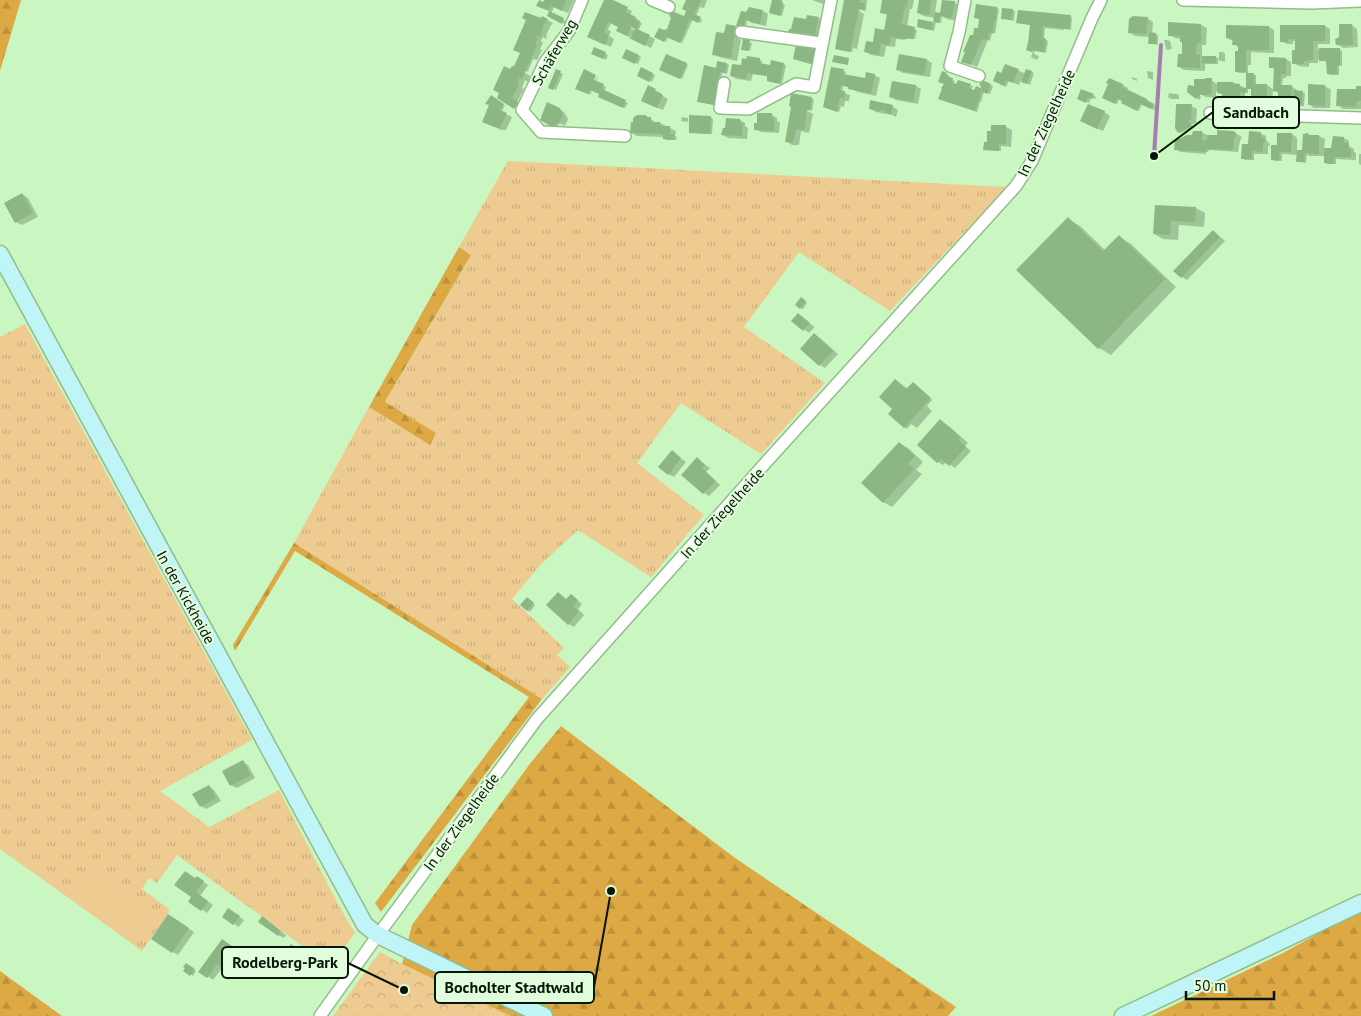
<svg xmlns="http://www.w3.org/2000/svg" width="1361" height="1016" font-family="'PT Sans',sans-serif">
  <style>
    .grass { fill: url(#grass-tufts) }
    .forest { fill: url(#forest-firs) }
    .park { fill: url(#park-crowns) }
    .pitch { fill: #eecb90 }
    .shadow { fill: #0003; fill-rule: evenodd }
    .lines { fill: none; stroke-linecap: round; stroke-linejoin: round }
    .stream { stroke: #a77caf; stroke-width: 4 }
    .building { fill: #8cb784 }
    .street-casing { stroke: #92bd8a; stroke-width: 14 }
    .secondary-casing { stroke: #92bd8a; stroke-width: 19 }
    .street { stroke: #fff; stroke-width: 11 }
    .secondary { stroke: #c0f5f8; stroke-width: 16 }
    .labels { text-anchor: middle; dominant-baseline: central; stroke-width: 4; stroke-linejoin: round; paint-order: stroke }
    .street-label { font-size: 15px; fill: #071705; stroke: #e2fdde }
    .leader { fill: none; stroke: #071705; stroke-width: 2 }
    .callout-dot { fill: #071705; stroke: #e2fdde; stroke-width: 2 }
    .callout { fill: #e2fdde; stroke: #071705; stroke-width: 2 }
    .callout-label { font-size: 16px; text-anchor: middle; font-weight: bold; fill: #071705 }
  </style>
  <defs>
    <pattern id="grass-tufts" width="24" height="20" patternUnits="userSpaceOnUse" patternTransform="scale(1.25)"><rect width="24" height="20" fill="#eecb90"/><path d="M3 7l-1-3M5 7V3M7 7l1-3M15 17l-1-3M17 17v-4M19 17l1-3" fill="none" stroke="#cbae7b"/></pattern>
    <pattern id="forest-firs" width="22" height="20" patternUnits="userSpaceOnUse" patternTransform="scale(1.25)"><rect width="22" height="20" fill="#dda944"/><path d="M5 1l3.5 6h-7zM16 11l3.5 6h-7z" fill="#bc913a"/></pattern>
    <pattern id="park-crowns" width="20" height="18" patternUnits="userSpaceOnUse" patternTransform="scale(1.25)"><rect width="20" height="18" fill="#eecb90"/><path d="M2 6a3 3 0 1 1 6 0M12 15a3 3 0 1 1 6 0" fill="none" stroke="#cbae7b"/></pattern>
  </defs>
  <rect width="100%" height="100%" fill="#c9f6c1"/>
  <g class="grass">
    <polygon points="508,161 1007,187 890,311 799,252 744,327 825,383 761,454 681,403 637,463 704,515 651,577 578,530 541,564 512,599 564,648 557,655 570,667 542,699 294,543 369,407 430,444 436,433 385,403 471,255 459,247"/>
    <polygon points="25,324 252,740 160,791 209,827 279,790 339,906 355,933 330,966 177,855 157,883 149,878 142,889 169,909 168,914 142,951 130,942 151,912 94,871 73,901 0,849 0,337"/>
  </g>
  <g class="forest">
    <polygon points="0,0 21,0 0,71"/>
    <polygon points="459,247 471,255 385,402 436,433 430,445 369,407"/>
    <polygon points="294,543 542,699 381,912 375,903 529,697 295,551 235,651 233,645"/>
    <polygon points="561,726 735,858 956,1007 948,1016 510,1016 402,964 412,925 529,765 551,738"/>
    <polygon points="1361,910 1361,1016 1151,1016 1281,954"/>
    <polygon points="0,971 62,1016 0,1016"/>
  </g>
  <polygon class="park" points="380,952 402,964 510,1016 333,1016"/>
  <polygon class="pitch" points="94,871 151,912 130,942 73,901"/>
  <g class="shadow">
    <polygon points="545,0 574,0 568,13 554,7 551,14 566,21 565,24 548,15 550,11 538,5 544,4"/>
    <path d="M605,0H610L632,11L630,16L638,19L637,21L642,23L638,31L655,39L651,48L623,34L619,27L611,23L608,30L611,31L609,36L614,39L611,47L594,39ZM629,25L637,28L636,31L628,26Z"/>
    <polygon points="685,0 707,0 704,8 700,7 696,16 702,20 701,23 693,19 682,43 668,37 666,42 656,37 685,18 688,11 687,1"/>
    <polygon points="772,0 782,0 782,3 785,5 782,16 773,14"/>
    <polygon points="812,0 827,0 826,5"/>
    <polygon points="846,0 867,0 866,11 856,9 864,14 857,49 853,48 852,52 839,50"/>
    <polygon points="887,0 914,0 912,9 910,9 907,27 917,30 915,39 905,39 905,40 896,39 895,47 886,46 884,57 871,55 865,51 885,31 888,15 882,13"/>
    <polygon points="920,0 937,0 935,13 941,14 954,2 960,6 957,21 947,19 942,16 941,23 936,22 934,31 921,28 918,27 919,21 934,23 935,18 923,16 918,13"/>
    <polygon points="977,6 997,8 999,9 995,34 992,33 990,41 988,40 977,67 963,61 974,36 979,30 981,19"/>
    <polygon points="1012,10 1015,11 1014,21 1002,18"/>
    <polygon points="763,11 768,14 766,26 752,23 747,20 746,28 737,25 742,12"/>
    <polygon points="1070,17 1072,18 1071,30 1064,29 1064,30 1045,28 1044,39 1048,41 1046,53 1035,51 1034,54 1039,56 1037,60 1031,57 1033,52 1027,50 1031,25 1018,23"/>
    <polygon points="543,18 553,23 552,25 551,25 546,36 547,37 546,39 543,37 541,41 543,43 540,49 542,50 537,60 533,59 527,74 530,76 528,82 525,80 522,88 524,89 517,102 519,103 517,109 499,97 512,67 527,74 528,72 515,66"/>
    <polygon points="818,18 824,21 821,37 805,34 805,39 792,30 807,21"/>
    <polygon points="1147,18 1153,22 1152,34 1158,35 1158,45 1149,43 1150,37 1135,36 1130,33"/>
    <polygon points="1170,23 1201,25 1207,28 1206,45 1202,45 1202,57 1216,57 1219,59 1219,52 1223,52 1225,54 1225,62 1218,60 1218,64 1205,64 1205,71 1184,70 1179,67 1183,55 1183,42 1181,39 1175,38 1169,35"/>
    <polygon points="1352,25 1357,29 1358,47 1343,48 1337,44"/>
    <polygon points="727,26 738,29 737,38 741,40 737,61 719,57 714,54 730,36"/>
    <polygon points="1325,26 1330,29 1330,44 1318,44 1318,49 1339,49 1342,51 1342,66 1339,66 1339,75 1330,75 1328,74 1328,61 1323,61 1318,59 1318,63 1309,63 1309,67 1299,66 1291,62 1291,76 1286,76 1286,78 1283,78 1282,86 1291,86 1297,90 1297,92 1305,93 1304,106 1285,107 1279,104 1284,93 1273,90 1272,106 1257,106 1252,102 1252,89 1248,89 1248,93 1245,93 1245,107 1239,107 1224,97 1224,94 1220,94 1216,91 1216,98 1206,97 1198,93 1197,93 1201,97 1199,100 1189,91 1193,87 1211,80 1217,84 1239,85 1247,89 1247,73 1239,73 1236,71 1240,52 1238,47 1233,44 1233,41 1227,38 1269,27 1274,30 1274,53 1251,52 1251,65 1248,65 1248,74 1256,75 1256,85 1267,85 1274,90 1276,69 1270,67 1286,59 1293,63 1296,51 1296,41 1293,41 1293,44 1287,44 1281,41"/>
    <polygon points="1164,40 1167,40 1170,41 1172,49 1168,50 1166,49"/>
    <polygon points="749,42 752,43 750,51 745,50"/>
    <polygon points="595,48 608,55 606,60 593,53"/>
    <polygon points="814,49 820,52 817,66 800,61 794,58"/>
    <polygon points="626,50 641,57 638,64 623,57"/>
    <polygon points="667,55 688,65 682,79 660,69"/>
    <polygon points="748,57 760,60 762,61 762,65 771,67 783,64 786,65 782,84 770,82 768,81 769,76 753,74 751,81 737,79 731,76 742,67 747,60"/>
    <polygon points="927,60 932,63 930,77 903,73 898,70"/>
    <polygon points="727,64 729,65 727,74 722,73 716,105 701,102 717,69"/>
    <polygon points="1006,65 1026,74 1027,70 1034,73 1030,85 1021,80 1019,85 1009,81 1006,87 994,81 1001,74"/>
    <polygon points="832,68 844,71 846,72 845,76 866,79 874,75 880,78 876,96 858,92 853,89 853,88 843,86 842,92 850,95 849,101 845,101 844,107 841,106 839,112 827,108"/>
    <polygon points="641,69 655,75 652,82 638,76"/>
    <polygon points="557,71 563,74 556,90 550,87"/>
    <polygon points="1147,71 1153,72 1153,80 1148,78"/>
    <polygon points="943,73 949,75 948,78 955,81 953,84 970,85 973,87 971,90 975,92 981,89 982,82 993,86 990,94 984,92 981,102 980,102 977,112 942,100 945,83"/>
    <polygon points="597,77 598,77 596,82 606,87 604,92 628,103 625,108 602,97 600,94 592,90 590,95 577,88 593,86"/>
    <polygon points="1132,77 1137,79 1137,81 1132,79"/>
    <polygon points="1109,79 1123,85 1128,88 1127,91 1156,106 1154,110 1142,104 1139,111 1122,103 1123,101 1119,99 1117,104 1106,99"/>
    <polygon points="916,86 921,89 918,104 896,100 890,97"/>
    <polygon points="1310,86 1325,86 1331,90 1330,108 1314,108 1309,104"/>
    <polygon points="648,87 661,93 661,95 668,99 663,110 648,104"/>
    <polygon points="1361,87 1361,109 1343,109 1338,105"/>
    <polygon points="1082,90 1096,97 1095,99 1091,98 1089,103 1078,98"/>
    <polygon points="1169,93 1177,94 1179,95 1179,99 1171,99 1168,97"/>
    <polygon points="792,94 814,99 812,111 804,109 813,114 809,133 801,131 799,145 792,145 787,142 793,107 790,106"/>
    <polygon points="491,97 505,106 501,112 512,117 506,130 501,130 489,124"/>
    <polygon points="548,104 564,112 568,119 565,126 559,123 557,128 542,120"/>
    <polygon points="892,106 898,110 896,117 886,112 886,114 876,112 870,108"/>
    <polygon points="1191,106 1197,109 1196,123 1191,125 1193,127 1181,133 1179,132"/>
    <polygon points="1104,112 1110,116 1103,131 1087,124"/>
    <polygon points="772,115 777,118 777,121 780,122 779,133 761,132 755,129 758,124"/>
    <polygon points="682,117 688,118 688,122 681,121"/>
    <polygon points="710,117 713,119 712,134 692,133 690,132"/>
    <polygon points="651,119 656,123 660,123 676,131 675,136 677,137 676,140 666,140 664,138 664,137 637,136 632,133"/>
    <polygon points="740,120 745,123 745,126 748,128 747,139 728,138 723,135"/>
    <polygon points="992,126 1006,127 1012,130 1011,147 1001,146 1001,151 987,150 984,149 992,133"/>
    <polygon points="1202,132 1208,136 1216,136 1234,132 1242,137 1240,141 1238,152 1209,150 1208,152 1206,152 1206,154 1181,152 1175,149"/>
    <polygon points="1260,133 1266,136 1266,140 1270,144 1268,147 1268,154 1254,154 1254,160 1245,160 1242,158 1248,146"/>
    <polygon points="1292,134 1297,138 1297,151 1302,151 1319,136 1325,139 1324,149 1331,149 1344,138 1349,141 1349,146 1354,149 1354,152 1356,153 1356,160 1336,159 1336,164 1327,164 1325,162 1325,156 1309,156 1307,154 1306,163 1300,162 1298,161 1298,155 1282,154 1282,161 1272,160 1278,146"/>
    <polygon points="1359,154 1361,154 1361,165 1359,164"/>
    <polygon points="22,194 28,198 38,217 22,225 16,222"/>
    <polygon points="1156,206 1196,208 1205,213 1204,227 1179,225 1178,240 1163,239 1154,234"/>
    <polygon points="1068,219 1080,226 1106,251 1119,237 1131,244 1176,287 1111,355 1099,348"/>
    <polygon points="1213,231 1225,241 1187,280 1182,277"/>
    <polygon points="804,300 807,303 803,309 800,308"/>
    <polygon points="798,315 815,327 809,333 793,321"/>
    <polygon points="814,335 820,338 838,354 825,368 820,365 802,349"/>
    <polygon points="896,380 908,389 915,384 932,400 927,406 932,411 917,428 911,424 907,429 904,427 897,414"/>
    <polygon points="940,421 949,426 968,443 965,446 971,451 955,468 946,462 943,465 938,462"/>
    <polygon points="899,443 908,448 923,462 916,470 922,474 892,507 883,502"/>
    <polygon points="672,452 686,462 674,477 668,474"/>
    <polygon points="697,459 710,468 706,472 720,485 709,496 704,493 683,475"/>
    <polygon points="571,595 582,604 578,609 584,615 574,627 568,624 567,600"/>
    <polygon points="529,600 535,605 530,612 521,605"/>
    <polygon points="243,762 248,765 255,778 237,788 231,785"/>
    <polygon points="209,786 214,790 221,801 206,809 201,806"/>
    <polygon points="196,879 202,881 208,885 200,896 213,905 207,913 190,901"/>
    <polygon points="234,913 244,920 239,927 223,917"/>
    <polygon points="174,919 194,932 178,955 173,952"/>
    <polygon points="267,921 286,935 284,938 278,935"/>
    <polygon points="228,944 247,957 235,975 223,967 213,980 200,971"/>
    <polygon points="186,965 196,971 193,976 185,970"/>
  </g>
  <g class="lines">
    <polyline class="stream" points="1154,156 1161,45"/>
  </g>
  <g class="building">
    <polygon points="539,0 543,2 544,0 566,0 562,11 551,6 549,11 564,18 562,24 547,16 549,11 536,6"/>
    <polygon points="604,0 613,0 628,7 625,12 636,17 635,19 640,21 637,29 650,35 645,46 629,38 631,38 635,29 631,27 627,36 616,31 618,27 608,22 604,32 609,35 605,45 587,37"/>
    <polygon points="686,0 701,0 694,14 701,17 698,23 690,19 680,43 666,37 664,42 654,37 659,28 664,30 667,29 671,18 669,15 672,11 684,16 686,11 682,9"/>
    <polygon points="772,0 780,0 780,1 783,2 780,16 769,13"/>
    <polygon points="844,0 861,0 860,3 865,3 864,10 859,9 850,52 835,49"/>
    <polygon points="882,0 908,0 907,7 905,7 901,24 915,27 913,39 907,38 905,39 891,37 889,45 881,43 879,55 864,52 866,41 873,42 875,28 884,30 887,14 880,13"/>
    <polygon points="919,0 931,0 929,15 917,13"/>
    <polygon points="942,0 955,1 952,18 940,16 939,23 933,22 932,30 917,27 918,19 933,22 935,12 940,13"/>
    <polygon points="976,4 997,7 996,21 994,21 993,33 989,33 988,40 982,39 971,65 961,62 965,52 963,52 970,35 973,35 974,28 978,28 979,19 974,18"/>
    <polygon points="749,7 763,10 760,24 745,20 744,27 736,26 741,11 746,12"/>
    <polygon points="1002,8 1013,9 1011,20 1001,19"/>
    <polygon points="1018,10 1071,15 1069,29 1043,26 1042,37 1046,39 1044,52 1032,50 1032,52 1026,50 1028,43 1030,25 1016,23"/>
    <polygon points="525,12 541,18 542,16 548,19 546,23 545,22 541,32 542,33 541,37 537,35 536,37 538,38 535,45 537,46 522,79 519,78 517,84 519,85 512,98 518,101 514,109 497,98 499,93 493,90 504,66 510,69 512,66 514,66 520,53 513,50 526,20 522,18"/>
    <polygon points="807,15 819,17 815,35 804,33 803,38 788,35 789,29 791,29 794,17 806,19"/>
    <polygon points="1133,16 1148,17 1146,34 1128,33 1129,19"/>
    <polygon points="1168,22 1201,24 1201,43 1197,43 1196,55 1200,55 1200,68 1177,67 1178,54 1182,54 1182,42 1180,42 1180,36 1168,36"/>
    <polygon points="726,24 736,26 731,58 712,55 716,32 724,33"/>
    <polygon points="1339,24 1352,24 1353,45 1336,45 1335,39 1339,37"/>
    <polygon points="1226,25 1269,26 1269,50 1246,50 1246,72 1235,72 1235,51 1238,51 1238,45 1232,45 1233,39 1226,38"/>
    <polygon points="1280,25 1325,25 1325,41 1313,41 1313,60 1304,61 1303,64 1292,64 1292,50 1295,50 1295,39 1288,39 1288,42 1280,42"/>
    <polygon points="1149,32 1156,33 1156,44 1148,44"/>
    <polygon points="743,39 750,40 748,51 741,50"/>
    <polygon points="796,44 815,48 812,64 793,59"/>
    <polygon points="594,47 606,52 603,59 591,54"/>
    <polygon points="1319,48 1340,48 1340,65 1337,65 1337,74 1327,74 1326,61 1319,61"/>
    <polygon points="626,49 639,55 635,64 622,58"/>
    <polygon points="666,54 687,63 680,79 659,70"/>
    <polygon points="899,54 927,59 924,75 896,70"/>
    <polygon points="834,55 849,58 848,65 832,62"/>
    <polygon points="747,56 760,58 760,63 770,65 771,60 784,63 780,84 767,81 767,76 747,73 746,79 730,76 732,64 741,65 742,58 746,59"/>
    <rect x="1202" y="56" width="14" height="7"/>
    <polygon points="1269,57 1286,58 1286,74 1281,74 1280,85 1292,85 1291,105 1278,104 1278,92 1273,91 1274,68 1269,68"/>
    <polygon points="717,61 727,63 725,73 720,72 714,105 697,102 704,65 716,68"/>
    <polygon points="1005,64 1019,69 1013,83 1006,80 1004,86 993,81 997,71 1001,73"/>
    <polygon points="641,67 653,73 649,82 637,76"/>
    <polygon points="831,67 844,69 843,74 865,78 866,72 875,74 871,94 848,89 848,87 841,85 840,90 845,91 844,99 840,98 837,112 823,107"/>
    <polygon points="556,69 561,71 553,90 548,88"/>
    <polygon points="584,69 596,75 594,80 604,84 602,89 626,100 623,108 598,97 599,94 590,90 588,94 575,89"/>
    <polygon points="1026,69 1032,71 1027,84 1021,82"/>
    <polygon points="942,71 947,73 946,76 953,78 952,82 956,84 958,80 971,84 969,88 974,90 976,86 981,88 981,86 979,85 982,80 991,84 987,94 981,91 979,101 978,102 975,111 938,99 942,89 941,88 944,84 938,82"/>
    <polygon points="1246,73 1254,73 1254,84 1267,84 1267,103 1251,103 1251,89 1246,89 1246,93 1240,92 1239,104 1232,104 1232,103 1225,98 1222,98 1222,93 1217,93 1217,82 1233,82 1233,83 1240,84 1240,87 1246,88"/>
    <polygon points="1109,78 1123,84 1122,87 1147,99 1147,100 1154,104 1151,109 1140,104 1137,111 1121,103 1122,101 1117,99 1115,104 1102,98 1108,84 1106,83"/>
    <polygon points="1205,78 1212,78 1211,95 1200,95 1196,99 1187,92 1188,85 1194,86 1194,79 1205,79"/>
    <polygon points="892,81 916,85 913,102 889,97"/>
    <polygon points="1308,84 1325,85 1325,106 1308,105"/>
    <polygon points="648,85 656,89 655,91 663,95 657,108 641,101"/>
    <polygon points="1356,86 1361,86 1361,101 1357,101 1356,107 1336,106 1337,89 1356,89"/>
    <polygon points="1081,89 1094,94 1092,99 1088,97 1086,103 1077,99"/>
    <polygon points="1294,90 1303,91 1302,105 1293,105"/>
    <polygon points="791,93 812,97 810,110 807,110 804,130 796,129 793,143 785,142 791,107 789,106"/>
    <polygon points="491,95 504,104 500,110 507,113 500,128 494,127 482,122 489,105 485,104"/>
    <polygon points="870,100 893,105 891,115 885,113 886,111 881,110 880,112 869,109"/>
    <polygon points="547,102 560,108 563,115 559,124 557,123 554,128 540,120"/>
    <polygon points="1088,104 1105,111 1097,129 1080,121"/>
    <polygon points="1176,104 1192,104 1191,120 1188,121 1192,126 1178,133 1175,128"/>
    <polygon points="757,113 772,113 772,118 774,118 774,131 754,130 754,123 757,123"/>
    <polygon points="637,115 645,115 648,117 651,117 651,122 660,122 660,124 662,126 670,126 670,134 675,134 673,140 663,139 663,134 630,133 631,122 633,122 633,118"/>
    <polygon points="689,115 711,116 710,134 689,133"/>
    <polygon points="726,118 740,119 740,123 743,123 742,136 721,135 723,128 725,128"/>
    <polygon points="991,125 1006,125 1006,144 999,144 999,151 983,150 984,142 987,142 987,131 991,131"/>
    <polygon points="1217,130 1234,131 1236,133 1236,136 1234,138 1233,150 1206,149 1206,152 1174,150 1175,139 1179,139 1187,135 1192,135 1193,131 1202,131 1202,140 1207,141 1207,135 1217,135"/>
    <polygon points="1249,131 1261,132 1261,137 1263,137 1265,139 1265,142 1263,144 1263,152 1252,151 1252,159 1241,159 1242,144 1248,144"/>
    <polygon points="1277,133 1292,133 1291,152 1280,152 1279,161 1271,160 1271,145 1277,145"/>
    <polygon points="1308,133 1309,135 1319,135 1319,154 1305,153 1304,162 1296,162 1297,150 1302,150 1303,134"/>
    <polygon points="1333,136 1344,137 1344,143 1347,143 1349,145 1349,149 1351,149 1351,157 1334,157 1334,164 1324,163 1324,148 1331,148"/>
    <polygon points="22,193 33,213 15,223 4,203"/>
    <polygon points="1155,205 1196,207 1195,222 1171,221 1170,235 1153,234"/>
    <polygon points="1068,217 1103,251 1119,235 1165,279 1098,349 1016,270"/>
    <polygon points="1213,230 1220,237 1181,278 1173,271"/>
    <polygon points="801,297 806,301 800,309 795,305"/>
    <polygon points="798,313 810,323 803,331 791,321"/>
    <polygon points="814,333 833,351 819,366 800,349"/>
    <polygon points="895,379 906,389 913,382 931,398 904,428 888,414 892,409 879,397"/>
    <polygon points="940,419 960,437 958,440 966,447 949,466 941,459 937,463 917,445"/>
    <polygon points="899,442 915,456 908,464 914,469 883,503 861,483"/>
    <polygon points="672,450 681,458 668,475 658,467"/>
    <polygon points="697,457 705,465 702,468 716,481 703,494 681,475"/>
    <polygon points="558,592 566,599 571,594 578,600 573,606 579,611 568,625 546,605"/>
    <polygon points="527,597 534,603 527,611 520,605"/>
    <polygon points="243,760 251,775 230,786 222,771"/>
    <polygon points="209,785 216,798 200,807 192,794"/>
    <polygon points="185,871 195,878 197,876 204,881 196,892 208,901 201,911 188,902 191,897 174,885"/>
    <polygon points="228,908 240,916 233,925 222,917"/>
    <polygon points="168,914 189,928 172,953 151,939"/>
    <polygon points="262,916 281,931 278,936 258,922"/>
    <polygon points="222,939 242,953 229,973 217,964 207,978 198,972"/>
    <polygon points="291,944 314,961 306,973 295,965 290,973 271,959 276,952 283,956"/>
    <polygon points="186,963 195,969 190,976 183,971 185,968 183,967"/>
  </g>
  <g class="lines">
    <g class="street-casing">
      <g id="street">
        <polyline points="582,0 569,31 545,62 522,110 541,132 625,136"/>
        <polyline points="652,0 669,7"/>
        <polyline points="965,0 959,32 950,66 979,76"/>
        <polyline points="1183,0 1311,3 1361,1"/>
        <polyline points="741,32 821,43"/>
        <polyline points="724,83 720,108 749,109 796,84 814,87 831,0"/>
        <polyline points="1210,113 1361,118"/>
        <polyline points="320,1016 378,935 537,719 769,459 1016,186 1032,161 1092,18 1101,0"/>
      </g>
    </g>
    <g class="secondary-casing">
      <g id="secondary">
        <polyline points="0,254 365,925 378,935 544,1016"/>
        <polyline points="1123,1016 1361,903"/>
      </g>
    </g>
    <use href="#street" class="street"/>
    <use href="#secondary" class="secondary"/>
  </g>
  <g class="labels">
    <g class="street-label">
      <text transform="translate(554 52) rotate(-60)">Schäferweg</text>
      <text transform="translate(1046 123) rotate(-65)">In der Ziegelheide</text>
      <text transform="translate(722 513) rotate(-48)">In der Ziegelheide</text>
      <text transform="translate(186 597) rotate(61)">In der Kickheide</text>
      <text transform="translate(461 822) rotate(-54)">In der Ziegelheide</text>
    </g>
  </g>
  <path class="leader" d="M1154 156L1213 112M404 990L348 963M611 891L594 987"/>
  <g class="callout-dot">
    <circle cx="1154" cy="156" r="5"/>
    <circle cx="404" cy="990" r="5"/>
    <circle cx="611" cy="891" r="5"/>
  </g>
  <g class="callout">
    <rect x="1213" y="97" width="86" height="31" rx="5"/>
    <rect x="222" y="947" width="126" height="31" rx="5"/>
    <rect x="435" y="972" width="159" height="31" rx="5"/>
  </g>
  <g class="callout-label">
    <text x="1256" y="118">Sandbach</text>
    <text x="285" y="968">Rodelberg-Park</text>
    <text x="514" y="993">Bocholter Stadtwald</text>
  </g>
  <path d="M1186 991v8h88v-8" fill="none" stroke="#071705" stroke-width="2.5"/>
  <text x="1194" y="991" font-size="15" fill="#071705" stroke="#e2fdde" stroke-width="4" paint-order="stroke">50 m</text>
</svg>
